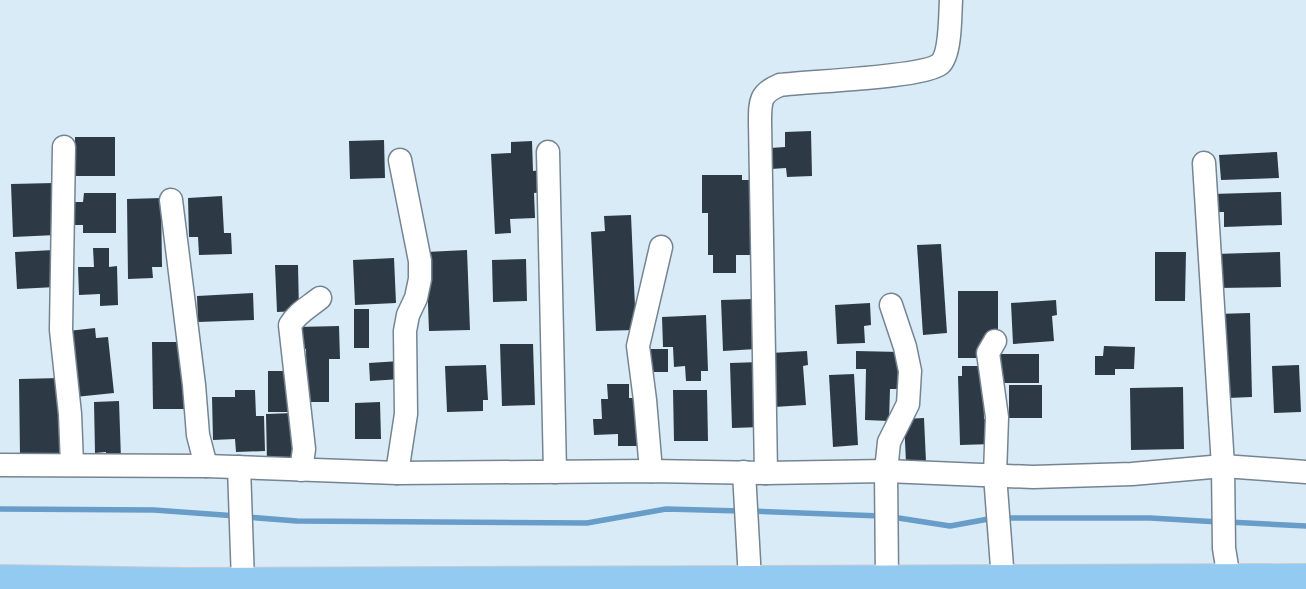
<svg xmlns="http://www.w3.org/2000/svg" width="1306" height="589" font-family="'Source Sans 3',sans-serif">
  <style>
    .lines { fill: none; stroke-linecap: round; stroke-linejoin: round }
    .stream { stroke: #679dc8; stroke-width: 5.5 }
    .building { fill: #2d3a45 }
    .minor-casing { stroke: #758491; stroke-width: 25 }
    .major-casing { stroke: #cacbcc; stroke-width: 30 }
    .minor { stroke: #fff; stroke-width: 22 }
    .major { stroke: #92caf2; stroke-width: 28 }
  </style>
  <rect width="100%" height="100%" fill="#daebf8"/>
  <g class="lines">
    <g class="stream">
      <polyline points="0,509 154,510 237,516"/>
      <polyline points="750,511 881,516"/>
      <polyline points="246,517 297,521 587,523 666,509 741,511"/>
      <polyline points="892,517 950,526 994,518"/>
      <polyline points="1003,518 1150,518 1219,522"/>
      <polyline points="1228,522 1306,526"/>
    </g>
  </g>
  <g class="building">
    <polygon points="811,131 812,176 787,177 786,168 771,169 770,148 785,147 785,132"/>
    <rect x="75" y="137" width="40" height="39"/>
    <polygon points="384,140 385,178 350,179 349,141"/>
    <polygon points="532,141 533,171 542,170 543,192 534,193 535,218 510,219 511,233 495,234 491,154 511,153 511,142"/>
    <polygon points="1277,152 1279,178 1221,180 1219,155"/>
    <polygon points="702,175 742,175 742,180 754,180 754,255 736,255 736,273 713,273 713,255 708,255 708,213 702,213"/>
    <polygon points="54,183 56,235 13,237 11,184"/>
    <polygon points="1281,192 1282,225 1224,227 1224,212 1212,212 1212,194"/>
    <polygon points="84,193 116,193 116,233 83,233 83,225 75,225 75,202 83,202"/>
    <polygon points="222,196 224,233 231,233 232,254 199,255 198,237 189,237 188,198"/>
    <polygon points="161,198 162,267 152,267 153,278 128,279 127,199"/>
    <polygon points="631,215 636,330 596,331 591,232 605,231 604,216"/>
    <polygon points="941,244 947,333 923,335 917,245"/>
    <polygon points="93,248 109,248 109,267 117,266 118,305 100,306 100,294 79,295 78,267 94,267"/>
    <polygon points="54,250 56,287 17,289 15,252"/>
    <polygon points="467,250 470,330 429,331 426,252"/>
    <polygon points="1155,252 1186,252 1185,301 1155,301"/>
    <polygon points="1280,252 1281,287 1216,288 1215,254"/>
    <polygon points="394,258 396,303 355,305 353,260"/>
    <polygon points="526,259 527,301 493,302 492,260"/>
    <polygon points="275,265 298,265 299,311 277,312"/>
    <polygon points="958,291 998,291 998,335 990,342 981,342 981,358 958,358"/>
    <polygon points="253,293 254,320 198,322 197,296"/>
    <polygon points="754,299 756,349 723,351 721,300"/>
    <polygon points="1056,300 1057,315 1052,316 1054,341 1013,344 1011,303"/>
    <polygon points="870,303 871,325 864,326 865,343 837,344 835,305"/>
    <rect x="354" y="309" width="15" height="39"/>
    <polygon points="1250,313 1252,397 1228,398 1216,314"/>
    <polygon points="706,315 708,371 701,371 701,381 686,381 685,366 674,367 673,347 663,347 662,317"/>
    <polygon points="339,326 340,359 329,359 329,402 307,402 306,349 297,349 297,327"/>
    <polygon points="95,328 96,338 108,337 114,393 75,397 68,331"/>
    <polygon points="152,342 180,342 188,409 153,409"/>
    <polygon points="500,344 533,344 535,405 502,406"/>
    <polygon points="1104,346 1135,347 1134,369 1115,369 1115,375 1095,375 1095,356 1103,356"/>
    <rect x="644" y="349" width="24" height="23"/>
    <polygon points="807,351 808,365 803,366 806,405 774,407 770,353"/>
    <polygon points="856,351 901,352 900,389 890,389 889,421 865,420 866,369 856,369"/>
    <rect x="999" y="354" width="40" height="29"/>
    <polygon points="400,361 401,379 370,381 369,363"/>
    <polygon points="760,362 762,427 732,428 730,363"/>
    <polygon points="486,365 488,400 483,400 483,411 447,412 445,366"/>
    <polygon points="1299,365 1301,412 1274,413 1272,366"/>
    <polygon points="962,366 983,366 984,419 992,418 993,444 960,445 958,376 962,376"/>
    <polygon points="268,371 290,371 291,412 268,412"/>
    <polygon points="854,374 858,445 833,447 829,375"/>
    <polygon points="60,378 61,455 20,456 19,379"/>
    <polygon points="607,384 629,384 629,398 639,398 640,446 618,446 618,434 594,435 593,419 602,419 601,399 608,399"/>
    <rect x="1009" y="385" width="33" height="33"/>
    <polygon points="1183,387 1184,449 1131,450 1130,388"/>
    <polygon points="235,390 255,390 256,416 264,416 265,451 236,452 235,439 213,440 212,397 235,397"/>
    <polygon points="673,390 707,390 708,441 674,441"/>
    <polygon points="119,401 121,459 106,460 106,452 95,453 94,402"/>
    <polygon points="380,402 381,439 355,439 355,403"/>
    <polygon points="294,413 296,462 267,463 266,414"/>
    <polygon points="924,418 926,462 906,463 904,419"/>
  </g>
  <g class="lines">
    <g class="minor-casing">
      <g id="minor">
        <polyline points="64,147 61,330 70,414 72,464"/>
        <polyline points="548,152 555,472"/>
        <polyline points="1204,163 1223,466 1224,548 1229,579"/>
        <polyline points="171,200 194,385 198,435 206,466"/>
        <polyline points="995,341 988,353 997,417 995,475 1003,580"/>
        <polyline points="0,465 206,466 397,473 651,471 766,473 886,471 1033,477 1132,474 1223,466 1306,472"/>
        <polyline points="239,467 243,582"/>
        <path d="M301,470L304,449L290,325C297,313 309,307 320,298"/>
        <polyline points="651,471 645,400 638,346 661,247"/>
        <polyline points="744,472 750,580"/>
        <polyline points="397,473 406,414 405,331 408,315 416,298 420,279 420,261 400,160"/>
        <path d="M766,473L760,122C760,101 760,93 780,85C810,81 922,78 940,64C951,54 950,14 951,0"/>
        <polyline points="887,580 886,471 889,442 908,404 910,371 905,347 891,305"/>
      </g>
    </g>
    <g class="major-casing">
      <polyline id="major" points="0,579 184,582 1306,578"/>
    </g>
    <use href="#minor" class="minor"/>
    <use href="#major" class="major"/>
  </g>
</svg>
